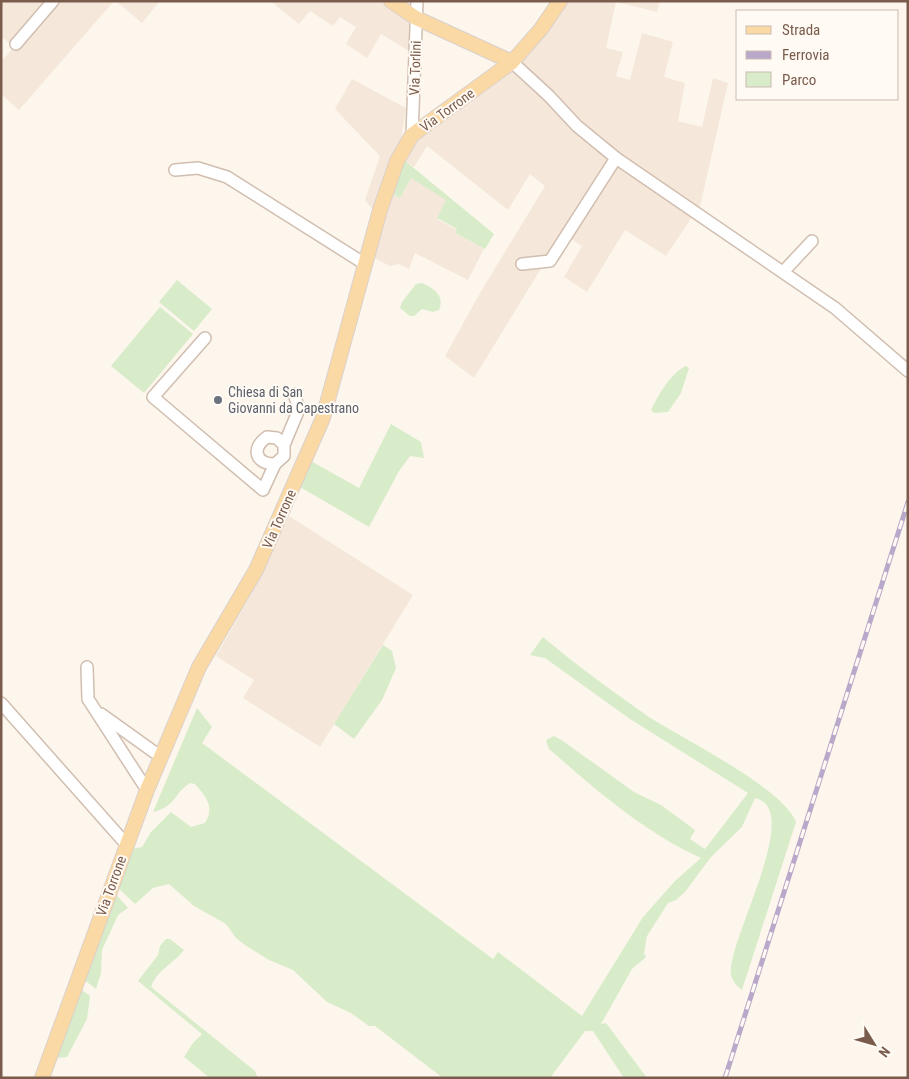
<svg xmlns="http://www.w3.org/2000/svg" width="909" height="1079" font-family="'Roboto Condensed',sans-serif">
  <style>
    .residential { fill: #f5e8da }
    .green { fill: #d8ecc9 }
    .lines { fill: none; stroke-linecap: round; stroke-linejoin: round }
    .minor-casing { stroke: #d1beb0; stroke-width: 14 }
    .major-casing { stroke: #dad1cd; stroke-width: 16 }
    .minor { stroke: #fff; stroke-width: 11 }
    .major { stroke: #fbd9a5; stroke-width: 14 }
    .rail-casing { stroke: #b9a8c9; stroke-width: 5 }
    .rail { stroke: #fffaf3; stroke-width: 3; stroke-dasharray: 9; stroke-linecap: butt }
    .worship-dot { fill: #6b7280; stroke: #fffaf3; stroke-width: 2 }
    .labels { text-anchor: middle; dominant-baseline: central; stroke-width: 4; stroke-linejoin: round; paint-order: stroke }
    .street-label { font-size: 14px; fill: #7a5c4d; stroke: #fffaf3 }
    .worship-label { font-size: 14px; fill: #5b616d; stroke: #fffaf3; text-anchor: start }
  </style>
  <rect width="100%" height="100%" fill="#fdf6ec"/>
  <g class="residential">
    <polygon points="1,1 114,1 19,110 1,94 1,62 14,47 1,36"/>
    <polygon points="116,1 160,1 142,23"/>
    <polygon points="270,1 386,1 411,17 409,51 381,34 367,58 346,44 356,27 340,17 333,26 310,11 299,24"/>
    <polygon points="563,1 660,1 657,12 616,2 606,48 623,52 616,76 630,80 642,33 673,42 664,77 685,83 678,121 702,127 713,78 728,83 699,211 692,217 666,256 625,230 587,292 564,277 582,246 567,236 542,267 474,378 445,356 480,293 545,186 530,174 508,210 427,146 414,167 404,160 400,198 411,178 447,200 437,219 457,230 455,233 484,249 468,280 415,253 409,269 399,264 390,266 372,257 397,169 419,135 472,94"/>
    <polygon points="352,79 406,108 401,141 374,211 365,200 380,156 335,109"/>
    <polygon points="289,516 413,595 320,747 243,698 254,680 216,656 253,591"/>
  </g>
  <g class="green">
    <polygon points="404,160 494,234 485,249 455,233 457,229 437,218 446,200 411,178 400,198 390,192"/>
    <polygon points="177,280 212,309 194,331 159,302"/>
    <path d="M422,283C434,288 445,296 439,310L433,312L422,309L414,316H410L400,308L402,302L416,284Z"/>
    <polygon points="160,307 193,334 144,393 111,366"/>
    <path d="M686,366L689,368L681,393L668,412L654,413L651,410C658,395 671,373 686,366Z"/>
    <polygon points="391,424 421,442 424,458 410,456 399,471 369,527 300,487 311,461 359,488"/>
    <path d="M543,637C576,665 611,690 646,715C679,737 784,788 796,822L742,990C736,985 733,982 731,975C726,942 805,809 755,798L742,827L711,857L685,892L676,900L668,903L647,936L644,953L646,957L632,969L601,1024L606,1023L647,1078H624L593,1031H585L550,1078H443L375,1026H369L351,1013L327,1002L293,970L269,960L245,945L236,938L226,924L194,906L169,884L153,888L135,904L117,887L132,849L142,847L151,832L171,812L191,827L205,823C215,806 206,797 195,784L190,783C173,794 177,806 153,812L197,708L212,727L202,743L493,959L498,952L582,1016L643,917L675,881L701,858C644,832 596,790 549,749L546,740L554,736L563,741L634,792L661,805L695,830L690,839L705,849L748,793L630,719L545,658L530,655Z"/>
    <polygon points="383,645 392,651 396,668 382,700 354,739 334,724"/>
    <polygon points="114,892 128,908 118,915 102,950 101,973 96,989 82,978"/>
    <path d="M166,939H170L184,950C173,964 157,970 151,987L255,1071L258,1078H210L184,1057L193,1043L202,1034L138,981L158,955L160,946Z"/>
    <polygon points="79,988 90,996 87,1019 67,1057 57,1058 55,1054"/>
  </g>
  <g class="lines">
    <g class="minor-casing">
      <g id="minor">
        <polyline points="16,44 53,1"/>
        <polyline points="512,62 549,96 577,126 616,158 835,308 908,371"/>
        <polyline points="412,135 417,1"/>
        <polyline points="175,170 198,168 227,177 365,264"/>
        <polyline points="522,264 550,261 616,158"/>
        <polyline points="784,271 812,241"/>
        <polyline points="205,338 153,397 263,490 275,464 284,456 284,445 299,409 294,394"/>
        <path d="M275,464C255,464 251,448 267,437L277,438L284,445"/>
        <polyline points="87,667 88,699 147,790"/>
        <polyline points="1,703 126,844"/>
        <polyline points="101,714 154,752 162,755"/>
      </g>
    </g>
    <g class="major-casing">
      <g id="major">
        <polyline points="391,1 416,18 512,62"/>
        <polyline points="42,1078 147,790 199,667 256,570 323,418 380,210 397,161 412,135 512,62 541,29 560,1"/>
      </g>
    </g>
    <use href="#minor" class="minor"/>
    <use href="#major" class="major"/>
    <g class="rail-casing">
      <polyline id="rail" points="725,1078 908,502"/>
    </g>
    <use href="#rail" class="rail"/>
  </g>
  <circle class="worship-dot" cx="218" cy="400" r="5"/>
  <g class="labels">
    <g class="street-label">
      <text transform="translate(415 68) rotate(-88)">Via Torlini</text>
      <text transform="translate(447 110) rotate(-36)">Via Torrone</text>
      <text transform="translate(279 519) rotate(-66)">Via Torrone</text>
      <text transform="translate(111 886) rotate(-70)">Via Torrone</text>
    </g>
    <g class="worship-label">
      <text x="228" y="392">Chiesa di San<tspan x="228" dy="16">Giovanni da Capestrano</tspan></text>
    </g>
  </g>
  <rect width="909" height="1079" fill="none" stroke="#7a5c4d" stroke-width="5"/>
  <rect x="736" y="10" width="162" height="90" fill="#fffaf3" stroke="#cabbb1"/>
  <rect x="746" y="26" width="25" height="8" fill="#fbd9a5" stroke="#cabbb1"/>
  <text x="782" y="35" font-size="15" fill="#7a5c4d">Strada</text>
  <rect x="746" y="51" width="25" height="8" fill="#b9a8c9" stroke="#cabbb1"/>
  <text x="782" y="60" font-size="15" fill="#7a5c4d">Ferrovia</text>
  <rect x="746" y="72" width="25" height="15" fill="#d8ecc9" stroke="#cabbb1"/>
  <text x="782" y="85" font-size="15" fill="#7a5c4d">Parco</text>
  <g transform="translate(874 1044) rotate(127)" stroke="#fffaf3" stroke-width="4" paint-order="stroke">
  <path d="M0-4L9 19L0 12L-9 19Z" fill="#7a5c4d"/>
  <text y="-8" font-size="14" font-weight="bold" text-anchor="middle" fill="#7a5c4d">N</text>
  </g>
</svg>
